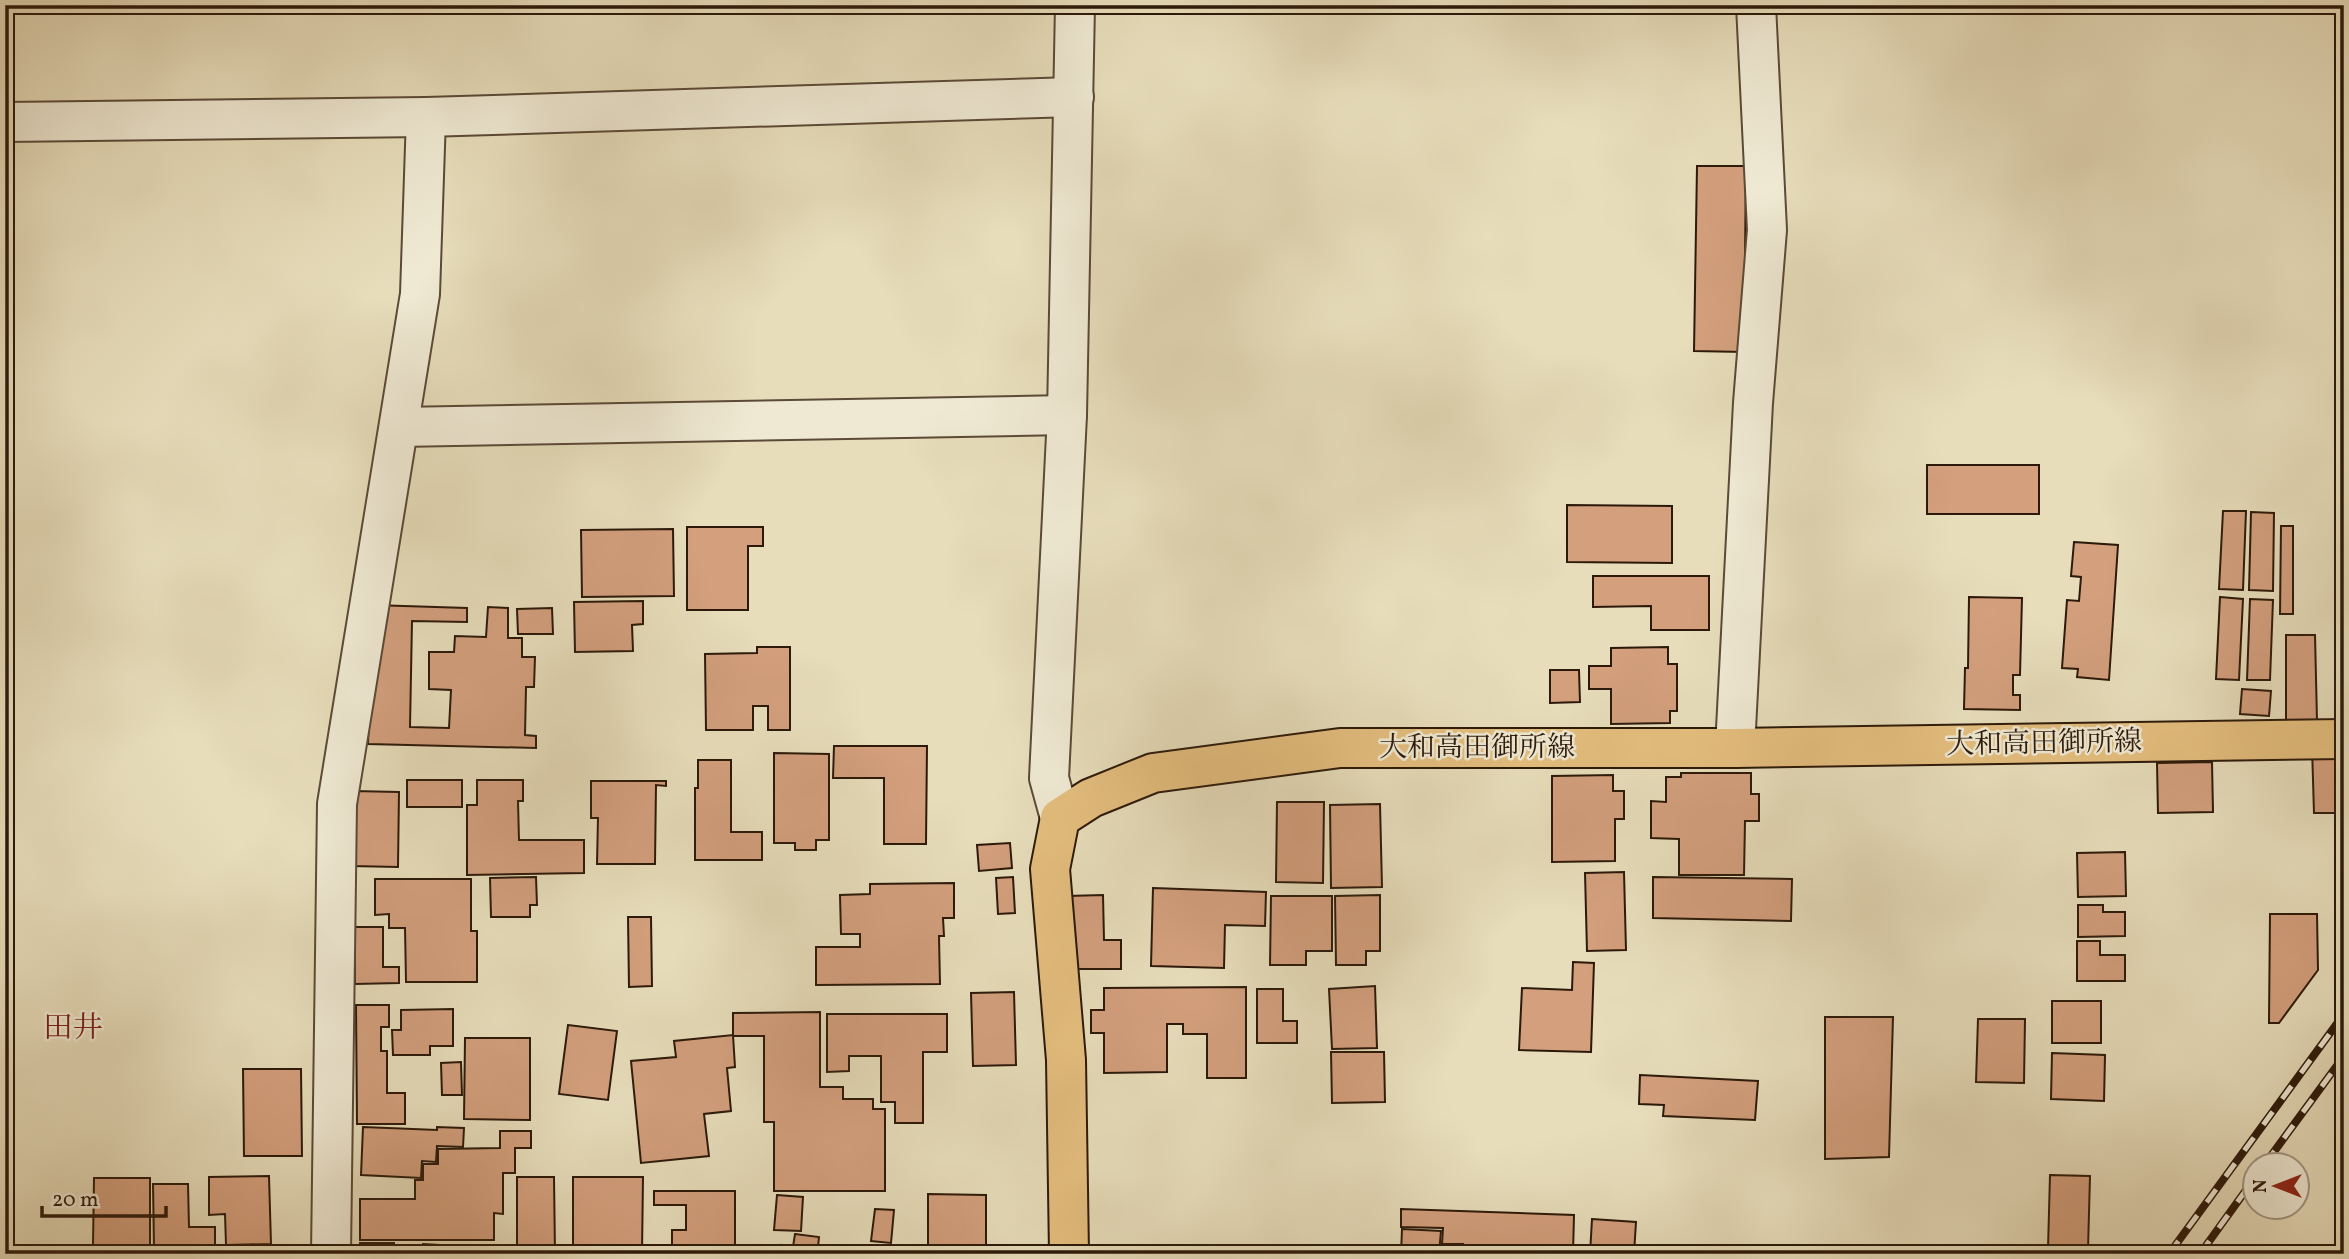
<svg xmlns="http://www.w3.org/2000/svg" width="2349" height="1259" font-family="Vollkorn,'Noto Serif JP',serif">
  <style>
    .building { fill: #d39f7d; stroke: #2c190a; stroke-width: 2 }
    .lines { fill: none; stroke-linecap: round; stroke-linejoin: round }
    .minor-casing { stroke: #5b4a36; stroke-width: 42 }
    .major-casing { stroke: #2c190a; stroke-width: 42 }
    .minor { stroke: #efe9d3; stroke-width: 38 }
    .major { stroke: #e4be7e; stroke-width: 38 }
    .rail-casing { stroke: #2c190a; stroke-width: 8 }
    .rail { stroke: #efe9d3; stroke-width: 5; stroke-dasharray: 16; stroke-linecap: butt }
    .labels { text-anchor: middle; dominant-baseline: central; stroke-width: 5; stroke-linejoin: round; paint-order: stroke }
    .street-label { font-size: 28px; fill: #2c190a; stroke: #efe9d3 }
    .neighbourhood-label { font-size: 30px; fill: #7a1f14; stroke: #efe9d3 }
  </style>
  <rect width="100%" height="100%" fill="#e7ddbb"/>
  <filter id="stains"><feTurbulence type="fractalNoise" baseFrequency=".00286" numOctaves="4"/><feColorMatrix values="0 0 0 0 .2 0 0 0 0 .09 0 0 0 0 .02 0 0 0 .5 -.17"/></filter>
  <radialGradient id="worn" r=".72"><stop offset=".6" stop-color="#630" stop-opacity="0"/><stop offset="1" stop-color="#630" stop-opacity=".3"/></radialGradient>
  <g class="building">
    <polygon points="1697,166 1746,166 1744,352 1694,351"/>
    <rect x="1927" y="465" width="112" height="49"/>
    <polygon points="1567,505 1672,506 1672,563 1567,562"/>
    <polygon points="2223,511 2246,511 2243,590 2219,589"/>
    <polygon points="2251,512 2274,513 2273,591 2249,590"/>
    <polygon points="2281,526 2293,526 2293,614 2280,614"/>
    <polygon points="687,527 763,527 763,546 748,546 748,610 687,610"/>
    <polygon points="673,529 674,596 582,597 581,530"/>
    <polygon points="2074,542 2118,545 2109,680 2077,677 2078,669 2062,668 2067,600 2079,601 2081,577 2071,576"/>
    <polygon points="1593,576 1709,576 1709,630 1651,630 1651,606 1593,607"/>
    <polygon points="1969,597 2022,598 2020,675 2013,675 2013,695 2020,695 2020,710 1964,709 1965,668 1968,668"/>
    <polygon points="2220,597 2243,599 2239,680 2216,679"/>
    <polygon points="2250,599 2273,600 2270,680 2247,680"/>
    <polygon points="643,601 643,624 632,625 633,651 575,652 574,602"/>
    <polygon points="372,605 467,608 467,622 412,621 410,727 449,728 451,690 429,689 429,652 454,652 455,636 486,637 488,607 508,608 508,638 522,638 522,657 535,657 534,687 526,687 525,735 536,736 536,748 368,744"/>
    <polygon points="552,608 553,634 518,634 517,609"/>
    <polygon points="2286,635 2315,635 2317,721 2286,721"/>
    <polygon points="757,647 790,647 790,730 768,730 768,706 753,706 753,730 706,730 705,654 757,653"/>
    <polygon points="1668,647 1668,664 1677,664 1677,711 1670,711 1670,723 1611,724 1611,689 1589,689 1589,666 1611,666 1611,648"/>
    <polygon points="1550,670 1579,670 1580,702 1550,703"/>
    <polygon points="2242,689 2271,691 2269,716 2240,714"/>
    <polygon points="834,746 927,746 926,844 884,844 884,778 833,778"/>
    <polygon points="2312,747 2344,747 2344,813 2314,813"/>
    <polygon points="774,753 829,754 829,840 816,840 816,850 795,850 795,843 774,843"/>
    <polygon points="698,760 731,760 731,832 762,832 762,860 695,860 695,788 698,788"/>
    <polygon points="2212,762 2213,812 2158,813 2157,763"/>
    <polygon points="1681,773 1751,773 1751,794 1759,794 1759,821 1745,821 1744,875 1679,875 1679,839 1651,838 1651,801 1666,802 1666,777 1681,777"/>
    <polygon points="1613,775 1613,791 1624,791 1624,819 1615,819 1615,861 1552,862 1552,776"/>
    <rect x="407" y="780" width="55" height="27"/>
    <polygon points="477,780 523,780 523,801 518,801 519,840 584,840 584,873 467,875 467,805 477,805"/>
    <polygon points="591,781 666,781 666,786 656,785 655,864 597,864 598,818 591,818"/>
    <polygon points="353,791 399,792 398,867 351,866"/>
    <polygon points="1277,802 1324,802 1323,883 1276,882"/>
    <polygon points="1380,804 1382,887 1331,888 1330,805"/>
    <polygon points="1010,843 1012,868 979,871 977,845"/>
    <polygon points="2125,852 2126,896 2078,897 2077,853"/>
    <polygon points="1624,872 1626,950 1587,951 1585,873"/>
    <polygon points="536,877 537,905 530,905 530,917 491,917 490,878"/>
    <polygon points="1013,877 1015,913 998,914 996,878"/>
    <polygon points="1653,877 1792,879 1791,921 1653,918"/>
    <polygon points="375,879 471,879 471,931 477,931 477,982 406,982 405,928 389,928 389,914 375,915"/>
    <polygon points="954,883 954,918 943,918 944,936 939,936 940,984 816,985 816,947 860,947 860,934 841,934 840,895 870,894 870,884"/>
    <polygon points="1153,888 1266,892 1265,926 1225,925 1224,968 1151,966"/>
    <polygon points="1103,895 1104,940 1121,940 1121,969 1068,969 1067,896"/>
    <polygon points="1380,895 1380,951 1366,951 1366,965 1336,965 1335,896"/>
    <polygon points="1271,896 1332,896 1332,951 1306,951 1306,965 1270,965"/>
    <polygon points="2078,905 2103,905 2103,912 2125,912 2125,936 2078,937"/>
    <polygon points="2270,914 2317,914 2318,970 2279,1023 2269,1023"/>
    <polygon points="628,917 651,917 652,986 629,987"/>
    <polygon points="355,927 383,927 383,967 399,967 399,983 355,984"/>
    <polygon points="2077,941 2100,941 2100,955 2125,955 2125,981 2077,981"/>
    <polygon points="1573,962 1594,963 1591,1052 1519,1050 1522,988 1572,990"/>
    <polygon points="1375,986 1377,1048 1332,1049 1329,989"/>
    <polygon points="1246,987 1246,1078 1207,1078 1207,1034 1183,1034 1183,1024 1167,1024 1167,1072 1104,1073 1104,1033 1091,1033 1091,1010 1104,1010 1104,988"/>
    <polygon points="1257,989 1283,989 1283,1021 1297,1021 1297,1043 1257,1043"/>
    <polygon points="1014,992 1016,1065 973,1066 971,993"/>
    <rect x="2052" y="1001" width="49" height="42"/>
    <polygon points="356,1005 389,1005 389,1027 381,1027 381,1051 387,1051 387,1093 405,1093 405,1124 357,1124"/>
    <polygon points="453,1009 453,1046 430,1046 430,1055 393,1055 392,1030 401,1030 401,1010"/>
    <polygon points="820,1012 820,1087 843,1087 843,1099 873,1099 873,1109 885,1109 885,1191 774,1191 774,1122 764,1122 764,1036 733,1036 733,1013"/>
    <polygon points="827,1014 947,1014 947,1052 923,1052 923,1123 895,1123 895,1102 881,1102 881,1056 849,1056 849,1071 827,1072"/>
    <polygon points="1825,1017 1893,1017 1889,1157 1825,1159"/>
    <polygon points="1978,1019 2025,1019 2024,1083 1976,1082"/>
    <polygon points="568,1025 617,1031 608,1100 559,1094"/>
    <polygon points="733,1035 735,1067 727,1068 731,1111 704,1114 709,1156 641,1163 631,1061 676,1057 674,1041"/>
    <polygon points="465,1038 530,1038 530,1120 464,1119"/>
    <polygon points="1331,1052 1384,1052 1385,1102 1332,1103"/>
    <polygon points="2052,1053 2105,1055 2104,1101 2051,1099"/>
    <polygon points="461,1062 462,1095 442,1095 441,1063"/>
    <polygon points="243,1069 301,1069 302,1156 244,1156"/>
    <polygon points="1640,1075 1758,1081 1755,1120 1663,1116 1664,1105 1639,1104"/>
    <polygon points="363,1127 437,1130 437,1127 464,1128 463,1147 437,1146 436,1162 422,1161 421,1178 361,1175"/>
    <polygon points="500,1131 531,1131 531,1148 515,1148 515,1173 503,1173 503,1214 494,1213 494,1240 360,1240 360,1199 415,1199 415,1180 423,1180 423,1164 438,1164 438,1149 500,1148"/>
    <polygon points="2050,1175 2090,1176 2088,1250 2048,1249"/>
    <polygon points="269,1176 271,1244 226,1245 225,1214 209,1215 209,1177"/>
    <polygon points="517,1177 554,1177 555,1254 517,1254"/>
    <polygon points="573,1177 643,1177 642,1254 573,1254"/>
    <polygon points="94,1178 150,1178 150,1245 93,1245"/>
    <polygon points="153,1184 188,1184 189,1227 215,1227 215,1247 154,1248"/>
    <polygon points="654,1191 735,1191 735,1247 687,1247 687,1254 672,1254 672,1230 686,1230 686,1205 654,1205"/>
    <polygon points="928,1194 986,1195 986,1254 928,1254"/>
    <polygon points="777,1195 803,1197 801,1231 774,1230"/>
    <polygon points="875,1209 894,1210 891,1243 871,1241"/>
    <polygon points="1401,1209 1574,1215 1573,1254 1463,1253 1463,1244 1442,1244 1443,1228 1401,1227"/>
    <polygon points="1592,1219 1636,1222 1634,1254 1590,1254"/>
    <polygon points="1402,1229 1441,1231 1439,1254 1401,1254"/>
    <polygon points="795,1234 819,1237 818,1247 833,1249 833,1254 779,1254 781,1245 793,1247"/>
    <rect x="360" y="1243" width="34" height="11"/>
    <polygon points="423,1244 512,1249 512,1254 422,1254"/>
    <polygon points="846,1247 890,1251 890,1254 846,1254"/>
  </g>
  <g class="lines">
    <g class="minor-casing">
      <g id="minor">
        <polyline points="5,122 426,117 1074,97"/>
        <polyline points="399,427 1067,415"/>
        <polyline points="1735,748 1753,403 1767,230 1756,5"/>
        <polyline points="1060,818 1049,778 1067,415 1075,5"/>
        <polyline points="331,1254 337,804 420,294 426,117"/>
      </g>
    </g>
    <g class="major-casing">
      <polyline id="major" points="1069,1254 1066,1060 1050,869 1060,818 1091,798 1153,773 1340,748 1735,748 2344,739"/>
    </g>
    <use href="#minor" class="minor"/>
    <use href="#major" class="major"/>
    <g class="rail-casing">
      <g id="rail">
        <polyline points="2265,1164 2344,1056"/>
        <polyline points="2169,1254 2344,1014"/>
        <polyline points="2200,1254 2254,1179"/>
      </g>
    </g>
    <use href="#rail" class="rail"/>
  </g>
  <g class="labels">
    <g class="street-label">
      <text transform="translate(2044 744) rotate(-1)">大和高田御所線</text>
      <text x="1477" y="748">大和高田御所線</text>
    </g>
    <g class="neighbourhood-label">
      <text x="73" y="1029">田井</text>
    </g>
  </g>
  <rect width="2349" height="1259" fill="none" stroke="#e7ddbb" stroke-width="28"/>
  <rect x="7" y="7" width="2335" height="1245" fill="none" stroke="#2c190a" stroke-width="3.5"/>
  <rect x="14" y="14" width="2321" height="1231" fill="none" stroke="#2c190a" stroke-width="2"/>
  <g transform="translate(2276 1186) rotate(270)"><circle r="33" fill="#efe9d3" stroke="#a19683" stroke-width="2"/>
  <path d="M0-5L12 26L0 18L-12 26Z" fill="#8f2418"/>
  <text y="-10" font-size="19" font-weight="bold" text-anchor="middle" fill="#2c190a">N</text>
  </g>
  <path d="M42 1206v10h124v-10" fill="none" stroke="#2c190a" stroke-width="3.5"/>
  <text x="52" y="1206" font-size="21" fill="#2c190a" stroke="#efe9d3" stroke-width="5" paint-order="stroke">20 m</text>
  <rect width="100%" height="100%" filter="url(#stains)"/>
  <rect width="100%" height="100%" fill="url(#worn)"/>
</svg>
